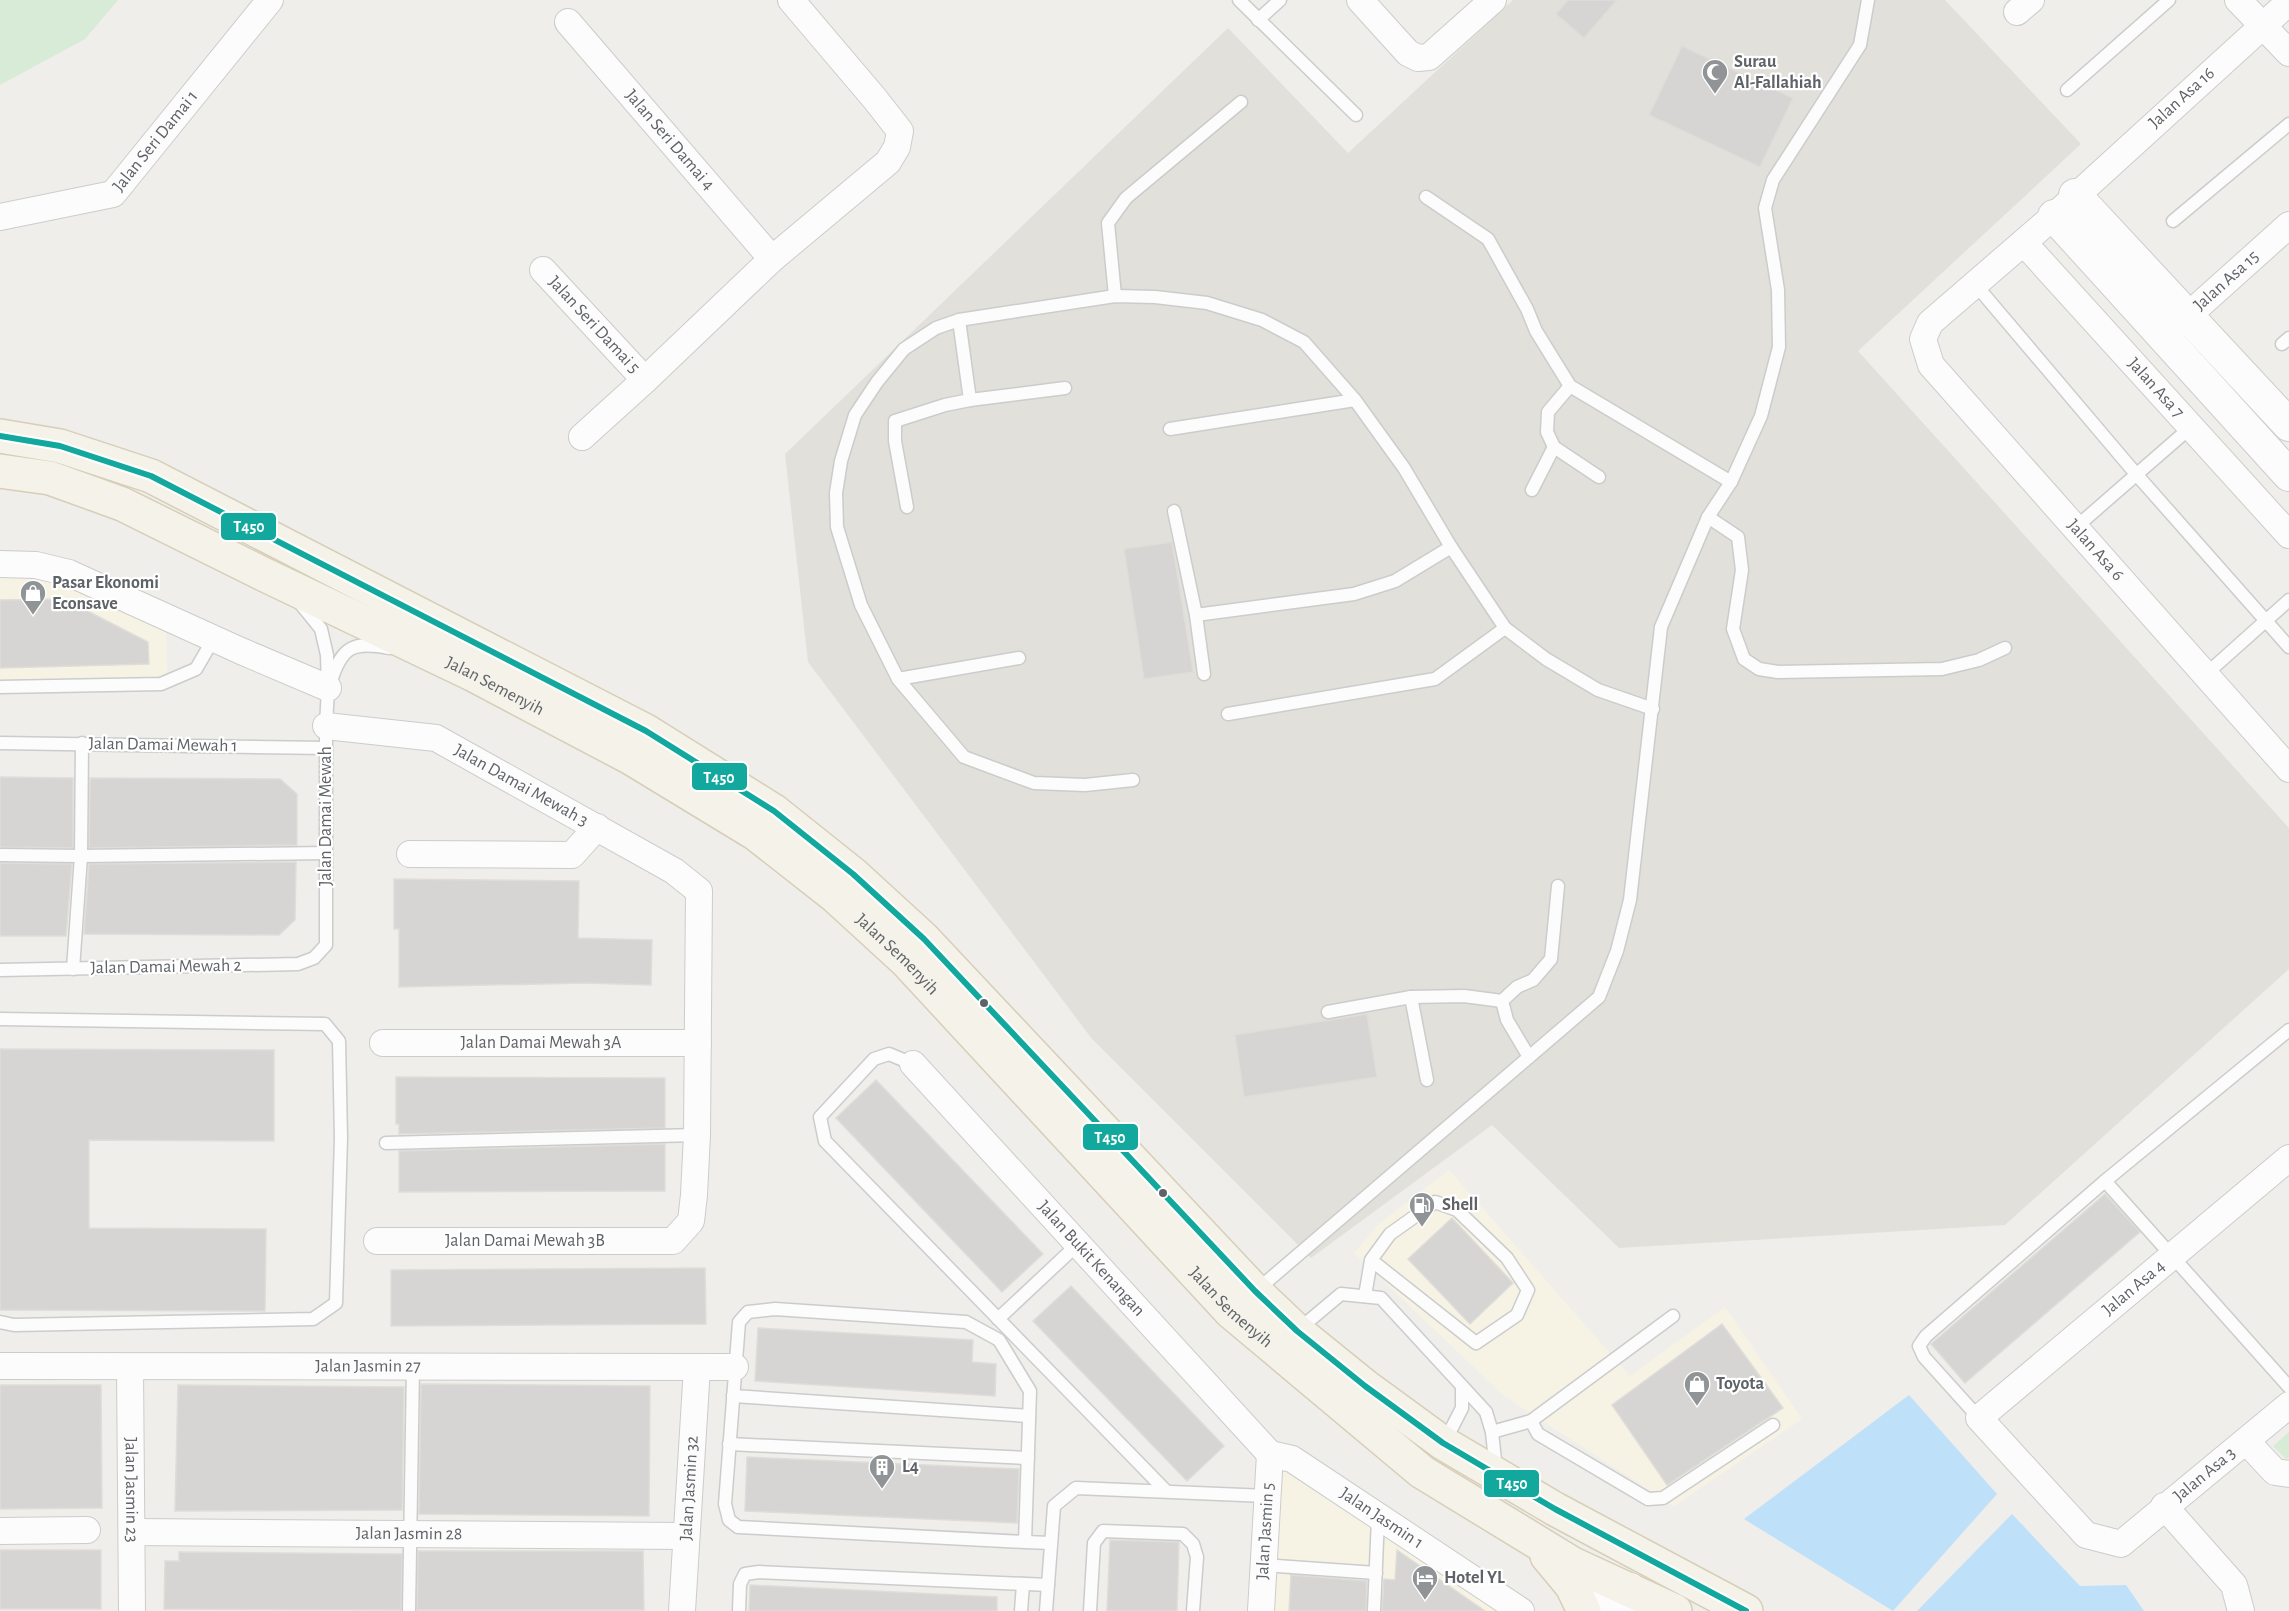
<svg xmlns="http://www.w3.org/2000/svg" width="2289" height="1611" font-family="'Alegreya Sans',sans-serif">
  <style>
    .commercial { fill: #f7f3e4 }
    .education { fill: #e2e0da }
    .green { fill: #d8ebd6 }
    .water { fill: #bfe0f9 }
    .building { fill: #d6d5d3; stroke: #deddd9; stroke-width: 1.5 }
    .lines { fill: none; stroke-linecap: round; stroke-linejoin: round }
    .service-casing { stroke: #cbcccc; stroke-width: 15 }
    .minor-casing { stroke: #cbcccc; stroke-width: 28 }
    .tertiary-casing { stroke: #cbcccc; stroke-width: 34 }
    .primary-casing { stroke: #d7ceb8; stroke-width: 36 }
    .service { stroke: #fdfcfc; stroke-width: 12 }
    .minor { stroke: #fdfcfc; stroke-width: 26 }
    .tertiary { stroke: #fdfcfc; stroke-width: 32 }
    .primary { stroke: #f4f2e9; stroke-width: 33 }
    .bus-1-casing { stroke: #fff; stroke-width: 10 }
    .bus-1 { stroke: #12a89d; stroke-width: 6 }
    .bus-dot { fill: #5f6368; stroke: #fff; stroke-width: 2 }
    .labels { text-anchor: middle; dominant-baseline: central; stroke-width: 4.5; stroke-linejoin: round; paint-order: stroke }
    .poi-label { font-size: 18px; font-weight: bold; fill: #5f6368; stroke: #fff; text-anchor: start }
    .street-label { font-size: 18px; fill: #5f6368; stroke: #fff }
    .line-badge { stroke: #fff; stroke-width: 2 }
    .badge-label { font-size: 16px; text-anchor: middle; font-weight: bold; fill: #fff }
  </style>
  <rect width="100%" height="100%" fill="#efeeea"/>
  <g class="commercial">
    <polygon points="0,573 38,573 166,626 167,673 156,678 0,681"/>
    <polygon points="1449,1170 1630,1376 1725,1307 1802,1419 1674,1506 1504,1396 1354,1253 1380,1223"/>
    <polygon points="1277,1471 1300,1473 1504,1611 1270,1611"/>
  </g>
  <polygon class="education" points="1513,0 1945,0 2081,144 1858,351 2289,828 2289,969 2005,1225 1619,1248 1492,1125 1311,1258 1092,1039 808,662 785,454 1228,28 1348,153"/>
  <g class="green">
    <polygon points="0,0 118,0 85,39 0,85"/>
    <polygon points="2289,1432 2289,1458 2286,1459 2273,1446"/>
  </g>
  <g class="water">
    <polygon points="1909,1395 1997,1494 1893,1611 1744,1519"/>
    <polygon points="2012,1514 2080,1586 2126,1585 2144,1611 1917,1611"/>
  </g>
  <g class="building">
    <polygon points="1568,0 1617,0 1584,38 1556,14"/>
    <polygon points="1682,46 1793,98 1760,167 1649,115"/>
    <polygon points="1172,542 1193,672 1144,679 1124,549"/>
    <polygon points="64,599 148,642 149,664 0,668 0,600"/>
    <polygon points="0,777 73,778 73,848 0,847"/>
    <polygon points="90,778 280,779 297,794 297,845 89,848"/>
    <polygon points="296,862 295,920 279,935 84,934 89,864"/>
    <polygon points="0,863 72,864 66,936 0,936"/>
    <polygon points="394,879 579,881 578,938 652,940 651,985 585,983 399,987 399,929 394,929"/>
    <polygon points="1367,1014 1377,1077 1244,1097 1235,1035"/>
    <polygon points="0,1049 274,1050 274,1141 89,1140 89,1228 266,1229 265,1311 0,1310"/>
    <polygon points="396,1077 665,1078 665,1128 399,1134 399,1124 396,1124"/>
    <polygon points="876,1080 1043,1254 1002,1292 836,1118"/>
    <polygon points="665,1144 665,1191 399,1192 399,1151"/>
    <polygon points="2105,1194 2140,1232 1965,1383 1931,1344"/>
    <polygon points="1452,1218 1513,1283 1470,1324 1408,1259"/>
    <polygon points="705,1268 706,1324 391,1326 391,1270"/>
    <polygon points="1071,1286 1224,1446 1187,1481 1033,1321"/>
    <polygon points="1722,1324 1783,1408 1667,1485 1612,1405"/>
    <polygon points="758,1328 973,1340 972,1362 996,1364 995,1396 755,1381"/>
    <polygon points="421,1384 650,1386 649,1516 419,1514"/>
    <polygon points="0,1385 101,1385 102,1508 0,1509"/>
    <polygon points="178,1385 404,1387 402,1510 175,1511"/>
    <polygon points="747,1457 1019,1469 1017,1523 745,1511"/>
    <polygon points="1110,1540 1179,1542 1177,1611 1107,1611"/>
    <rect x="0" y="1550" width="101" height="59"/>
    <polygon points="1397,1550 1485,1611 1382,1611 1384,1579 1395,1580"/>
    <polygon points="418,1551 643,1551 644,1610 417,1610"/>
    <polygon points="179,1552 402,1554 401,1610 164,1609 165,1561 179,1561"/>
    <polygon points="1291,1575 1367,1581 1366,1611 1289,1611"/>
    <polygon points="750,1585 997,1597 997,1611 749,1611"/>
  </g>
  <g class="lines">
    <g class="service-casing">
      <g id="service">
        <polyline points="1239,0 1356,115"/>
        <polyline points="1258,20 1280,0"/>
        <polyline points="2067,90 2169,0"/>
        <polyline points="1426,197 1488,239 1527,309 1536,331 1570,386 1731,482"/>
        <polyline points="2173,221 2289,124"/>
        <polyline points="1975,284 2136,474 2289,647"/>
        <polyline points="1115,296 1108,223 1126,198 1241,102"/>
        <polyline points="2282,344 2289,338"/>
        <polyline points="1570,386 1548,412 1547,432 1554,447 1599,477"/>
        <polyline points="970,400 1065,388"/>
        <polyline points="1170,429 1355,400"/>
        <polyline points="1532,490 1554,447"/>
        <polyline points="907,507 895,441 895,421 945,405 970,400 959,320"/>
        <polyline points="1174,511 1196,615 1204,674"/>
        <polyline points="1708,517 1738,537 1742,570 1733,629 1744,659 1759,669 1778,672 1942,669 1979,660 2005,648"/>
        <polyline points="2075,528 2191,427"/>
        <polyline points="1196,615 1354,594 1395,581 1451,547"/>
        <polyline points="2205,675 2289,600"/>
        <polyline points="898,679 1019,658"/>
        <path d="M331,681C342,646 354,641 389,648"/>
        <polyline points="0,687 161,684 196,669 214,638"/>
        <polyline points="1228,714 1435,679 1505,628"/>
        <polyline points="0,743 326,748"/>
        <polyline points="1133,780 1085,785 1034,783 964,757 898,679 861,605 837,527 836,493 841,461 855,415 877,382 904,349 936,328 959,320 1115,296 1155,297 1207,303 1262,320 1304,342 1355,400 1404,468 1451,547 1505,628 1546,659 1598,690 1653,709"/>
        <polyline points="0,855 81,856 326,853"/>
        <polyline points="73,969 81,856 82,743"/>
        <polyline points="0,970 298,964 314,958 326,945 326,726 328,688 327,655 321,629 300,603"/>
        <polyline points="1411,997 1427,1080"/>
        <polyline points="1328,1012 1411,997 1464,996 1502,1001"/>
        <polyline points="0,1019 325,1024 339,1041 341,1138 336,1303 313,1319 14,1325 0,1322"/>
        <polyline points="1529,1057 1507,1020 1502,1001 1517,987 1533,980 1551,959 1558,886"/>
        <polyline points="913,1064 889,1054 874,1059 820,1117 825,1141 1166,1491"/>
        <polyline points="386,1143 697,1135"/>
        <polyline points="2105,1181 2289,1387"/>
        <polyline points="1257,1290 1599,997 1617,951 1630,900 1661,627 1708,517 1731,482 1761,416 1779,347 1778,290 1765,208 1773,180 1860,45 1868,0"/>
        <polyline points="1365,1296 1371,1260 1390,1234 1435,1202 1457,1210 1507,1258 1528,1290 1517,1315 1476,1343 1371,1260"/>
        <polyline points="998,1319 1078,1244"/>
        <polyline points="1298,1330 1341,1294 1381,1298 1486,1412 1492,1432 1496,1470"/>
        <polyline points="733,1396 1029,1416"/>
        <polyline points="1979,1418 1924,1357 1919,1346 1926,1336 2105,1181 2289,1030"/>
        <polyline points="1531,1421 1538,1434 1648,1499 1663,1498 1773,1425"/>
        <polyline points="1492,1432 1531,1421 1673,1316"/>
        <polyline points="1445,1441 1462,1408 1462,1386"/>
        <polyline points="729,1444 1028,1458"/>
        <polyline points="1025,1542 1030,1391 999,1340 966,1322 775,1309 748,1312 739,1322 725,1504 729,1520 738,1527 1025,1542 1050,1543"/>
        <polyline points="1264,1565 1376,1573"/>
        <polyline points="409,1611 413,1367"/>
        <polyline points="739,1611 740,1584 745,1574 759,1572 1048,1585"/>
        <polyline points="1021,1611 1023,1584"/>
        <polyline points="1046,1611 1054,1506 1076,1488 1267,1496"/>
        <polyline points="1090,1611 1094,1543 1103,1531 1183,1534 1193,1544 1197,1557 1193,1611"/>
        <polyline points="1374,1611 1378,1518"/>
      </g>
    </g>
    <g class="minor-casing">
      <g id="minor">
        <polyline points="1360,0 1408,53 1418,58 1429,57 1493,0"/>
        <polyline points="2238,0 2289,53"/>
        <path id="s1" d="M2289,2L2054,216L1930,323L1923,339L1931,365L2289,769"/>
        <polyline points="2017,12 2031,0"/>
        <path id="s2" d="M568,22L772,259"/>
        <path id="s3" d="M0,217L113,194L270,0"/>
        <path id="s4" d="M2024,243L2289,535"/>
        <path id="s5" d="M543,270L645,380"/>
        <path id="s6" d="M2173,329L2289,225"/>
        <polyline points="582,437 645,380 772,259 888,162 897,147 900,131 875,99 791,0"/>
        <polyline points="0,564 36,565 69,573 241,651 328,688"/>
        <path id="s7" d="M326,726L436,738L674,871L699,891L697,1135L694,1195L691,1221L673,1241H377"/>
        <polyline points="410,854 572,855 597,827"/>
        <path id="s8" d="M383,1043H698"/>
        <path id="s9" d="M913,1064L1270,1454"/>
        <path id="s10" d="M2289,1158L1979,1418L2086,1535L2121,1544L2289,1405"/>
        <path id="s11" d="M0,1366L735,1367"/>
        <path id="s12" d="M130,1368L132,1611"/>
        <polyline points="2246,1441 2275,1472 2289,1474"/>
        <path id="s13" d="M1270,1454L1292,1459L1521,1611"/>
        <polyline points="2164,1506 2234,1585 2241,1611"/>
        <polyline points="0,1531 87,1530"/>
        <path id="s14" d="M133,1532L685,1536"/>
        <path id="s15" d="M682,1611L697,1367"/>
        <path id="s16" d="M1261,1611L1270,1454"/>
      </g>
    </g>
    <g class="tertiary-casing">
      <g id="tertiary">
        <polyline points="2075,195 2289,425"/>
        <polyline points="2054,216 2289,475"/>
        <polyline points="1602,1611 1608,1580"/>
        <polyline points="1626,1611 1630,1589"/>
      </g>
    </g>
    <g class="primary-casing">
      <g id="primary">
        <polyline points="0,436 60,446 151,476 646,731 774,811 853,874 924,939 1255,1291 1297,1331 1365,1386 1443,1443 1555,1509 1746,1611"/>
        <path id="s17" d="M0,471L50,478L122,504L259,572L472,674L631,758L756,834L835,896L906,961L1231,1312L1422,1472L1573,1564L1675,1611"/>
        <polyline points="1547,1556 1572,1586 1584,1611"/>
      </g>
    </g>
    <use href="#service" class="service"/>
    <use href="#minor" class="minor"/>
    <use href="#tertiary" class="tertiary"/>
    <use href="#primary" class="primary"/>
    <g class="bus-1-casing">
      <polyline id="bus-1" points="0,436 60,446 151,476 646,731 774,811 853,874 924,939 1255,1291 1297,1331 1365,1386 1443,1443 1555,1509 1746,1611"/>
    </g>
    <use href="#bus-1" class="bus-1"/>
  </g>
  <defs>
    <g id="mosque-pin" transform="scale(1.35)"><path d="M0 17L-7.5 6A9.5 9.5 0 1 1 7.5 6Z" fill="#919496" stroke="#fff"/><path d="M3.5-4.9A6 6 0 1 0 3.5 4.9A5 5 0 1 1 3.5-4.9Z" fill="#fff"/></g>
    <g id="shop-pin" transform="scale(1.35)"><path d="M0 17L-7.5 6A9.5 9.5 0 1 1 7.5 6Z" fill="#919496" stroke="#fff"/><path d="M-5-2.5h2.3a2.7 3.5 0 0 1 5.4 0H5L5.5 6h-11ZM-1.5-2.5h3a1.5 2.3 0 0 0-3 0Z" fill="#fff"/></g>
    <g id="fuel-pin" transform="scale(1.35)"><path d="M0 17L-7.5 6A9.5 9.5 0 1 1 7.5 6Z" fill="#919496" stroke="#fff"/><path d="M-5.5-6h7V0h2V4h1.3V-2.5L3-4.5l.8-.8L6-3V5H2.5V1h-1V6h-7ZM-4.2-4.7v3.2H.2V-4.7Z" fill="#fff"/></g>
    <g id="building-pin" transform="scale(1.35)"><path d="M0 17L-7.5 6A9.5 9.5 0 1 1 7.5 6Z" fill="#919496" stroke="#fff"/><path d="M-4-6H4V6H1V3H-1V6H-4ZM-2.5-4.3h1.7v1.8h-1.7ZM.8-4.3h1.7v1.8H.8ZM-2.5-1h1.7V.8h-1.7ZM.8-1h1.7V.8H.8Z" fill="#fff"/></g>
    <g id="hotel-pin" transform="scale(1.35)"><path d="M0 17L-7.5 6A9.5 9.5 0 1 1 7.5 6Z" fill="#919496" stroke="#fff"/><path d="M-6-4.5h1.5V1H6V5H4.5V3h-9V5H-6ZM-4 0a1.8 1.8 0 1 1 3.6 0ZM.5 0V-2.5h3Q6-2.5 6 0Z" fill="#fff"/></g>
  </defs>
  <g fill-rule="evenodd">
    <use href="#mosque-pin" x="1715" y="72"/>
    <use href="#shop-pin" x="33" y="593"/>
    <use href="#fuel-pin" x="1422" y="1205"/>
    <use href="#shop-pin" x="1697" y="1384"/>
    <use href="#building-pin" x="882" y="1467"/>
    <use href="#hotel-pin" x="1425" y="1578"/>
  </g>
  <g class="bus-dot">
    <circle cx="984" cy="1003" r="5"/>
    <circle cx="1163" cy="1193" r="5"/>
  </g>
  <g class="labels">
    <g class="poi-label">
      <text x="1734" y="62">Surau<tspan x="1734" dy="21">Al-Fallahiah</tspan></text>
      <text x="52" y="583">Pasar Ekonomi<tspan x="52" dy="21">Econsave</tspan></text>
      <text x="1442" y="1205">Shell</text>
      <text x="1716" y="1384">Toyota</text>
      <text x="902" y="1467">L4</text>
      <text x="1444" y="1578">Hotel YL</text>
    </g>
    <g class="street-label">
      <text transform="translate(2182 98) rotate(-42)">Jalan Asa 16</text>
      <text stroke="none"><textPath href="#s2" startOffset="156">Jalan Seri Damai 4</textPath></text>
      <text stroke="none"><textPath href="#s3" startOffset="183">Jalan Seri Damai 1</textPath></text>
      <text stroke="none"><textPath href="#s6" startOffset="72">Jalan Asa 15</textPath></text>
      <text stroke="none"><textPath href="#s5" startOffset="75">Jalan Seri Damai 5</textPath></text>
      <text stroke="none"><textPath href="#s4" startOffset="196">Jalan Asa 7</textPath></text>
      <text stroke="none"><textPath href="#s1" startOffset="774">Jalan Asa 6</textPath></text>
      <text stroke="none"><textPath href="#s17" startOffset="542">Jalan Semenyih</textPath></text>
      <text transform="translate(163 745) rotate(1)">Jalan Damai Mewah 1</text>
      <text stroke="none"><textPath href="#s7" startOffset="208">Jalan Damai Mewah 3</textPath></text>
      <text transform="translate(326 816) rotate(-90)">Jalan Damai Mewah</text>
      <text stroke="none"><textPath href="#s17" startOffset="1028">Jalan Semenyih</textPath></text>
      <text transform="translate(166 967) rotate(-1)">Jalan Damai Mewah 2</text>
      <text stroke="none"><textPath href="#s8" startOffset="158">Jalan Damai Mewah 3A</textPath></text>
      <text x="525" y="1241">Jalan Damai Mewah 3B</text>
      <text stroke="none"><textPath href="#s9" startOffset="264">Jalan Bukit Kenangan</textPath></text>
      <text transform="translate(2134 1288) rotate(-40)">Jalan Asa 4</text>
      <text stroke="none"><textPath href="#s17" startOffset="1514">Jalan Semenyih</textPath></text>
      <text stroke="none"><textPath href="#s11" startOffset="368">Jalan Jasmin 27</textPath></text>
      <text stroke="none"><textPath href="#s10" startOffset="708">Jalan Asa 3</textPath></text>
      <text stroke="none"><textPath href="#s12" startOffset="122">Jalan Jasmin 23</textPath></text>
      <text stroke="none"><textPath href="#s15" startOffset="123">Jalan Jasmin 32</textPath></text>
      <text stroke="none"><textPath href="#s13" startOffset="130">Jalan Jasmin 1</textPath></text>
      <text stroke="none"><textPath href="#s16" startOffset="80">Jalan Jasmin 5</textPath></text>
      <text stroke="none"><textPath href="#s14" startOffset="276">Jalan Jasmin 28</textPath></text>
    </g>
  </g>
  <g class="line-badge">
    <rect x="220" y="512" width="57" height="29" rx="6" fill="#12a89d"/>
    <rect x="691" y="762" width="57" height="29" rx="6" fill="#12a89d"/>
    <rect x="1082" y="1123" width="57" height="28" rx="6" fill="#12a89d"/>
    <rect x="1483" y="1469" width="57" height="29" rx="6" fill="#12a89d"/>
  </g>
  <g class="badge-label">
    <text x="249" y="532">T450</text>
    <text x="719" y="783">T450</text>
    <text x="1110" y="1143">T450</text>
    <text x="1512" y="1489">T450</text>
  </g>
</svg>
